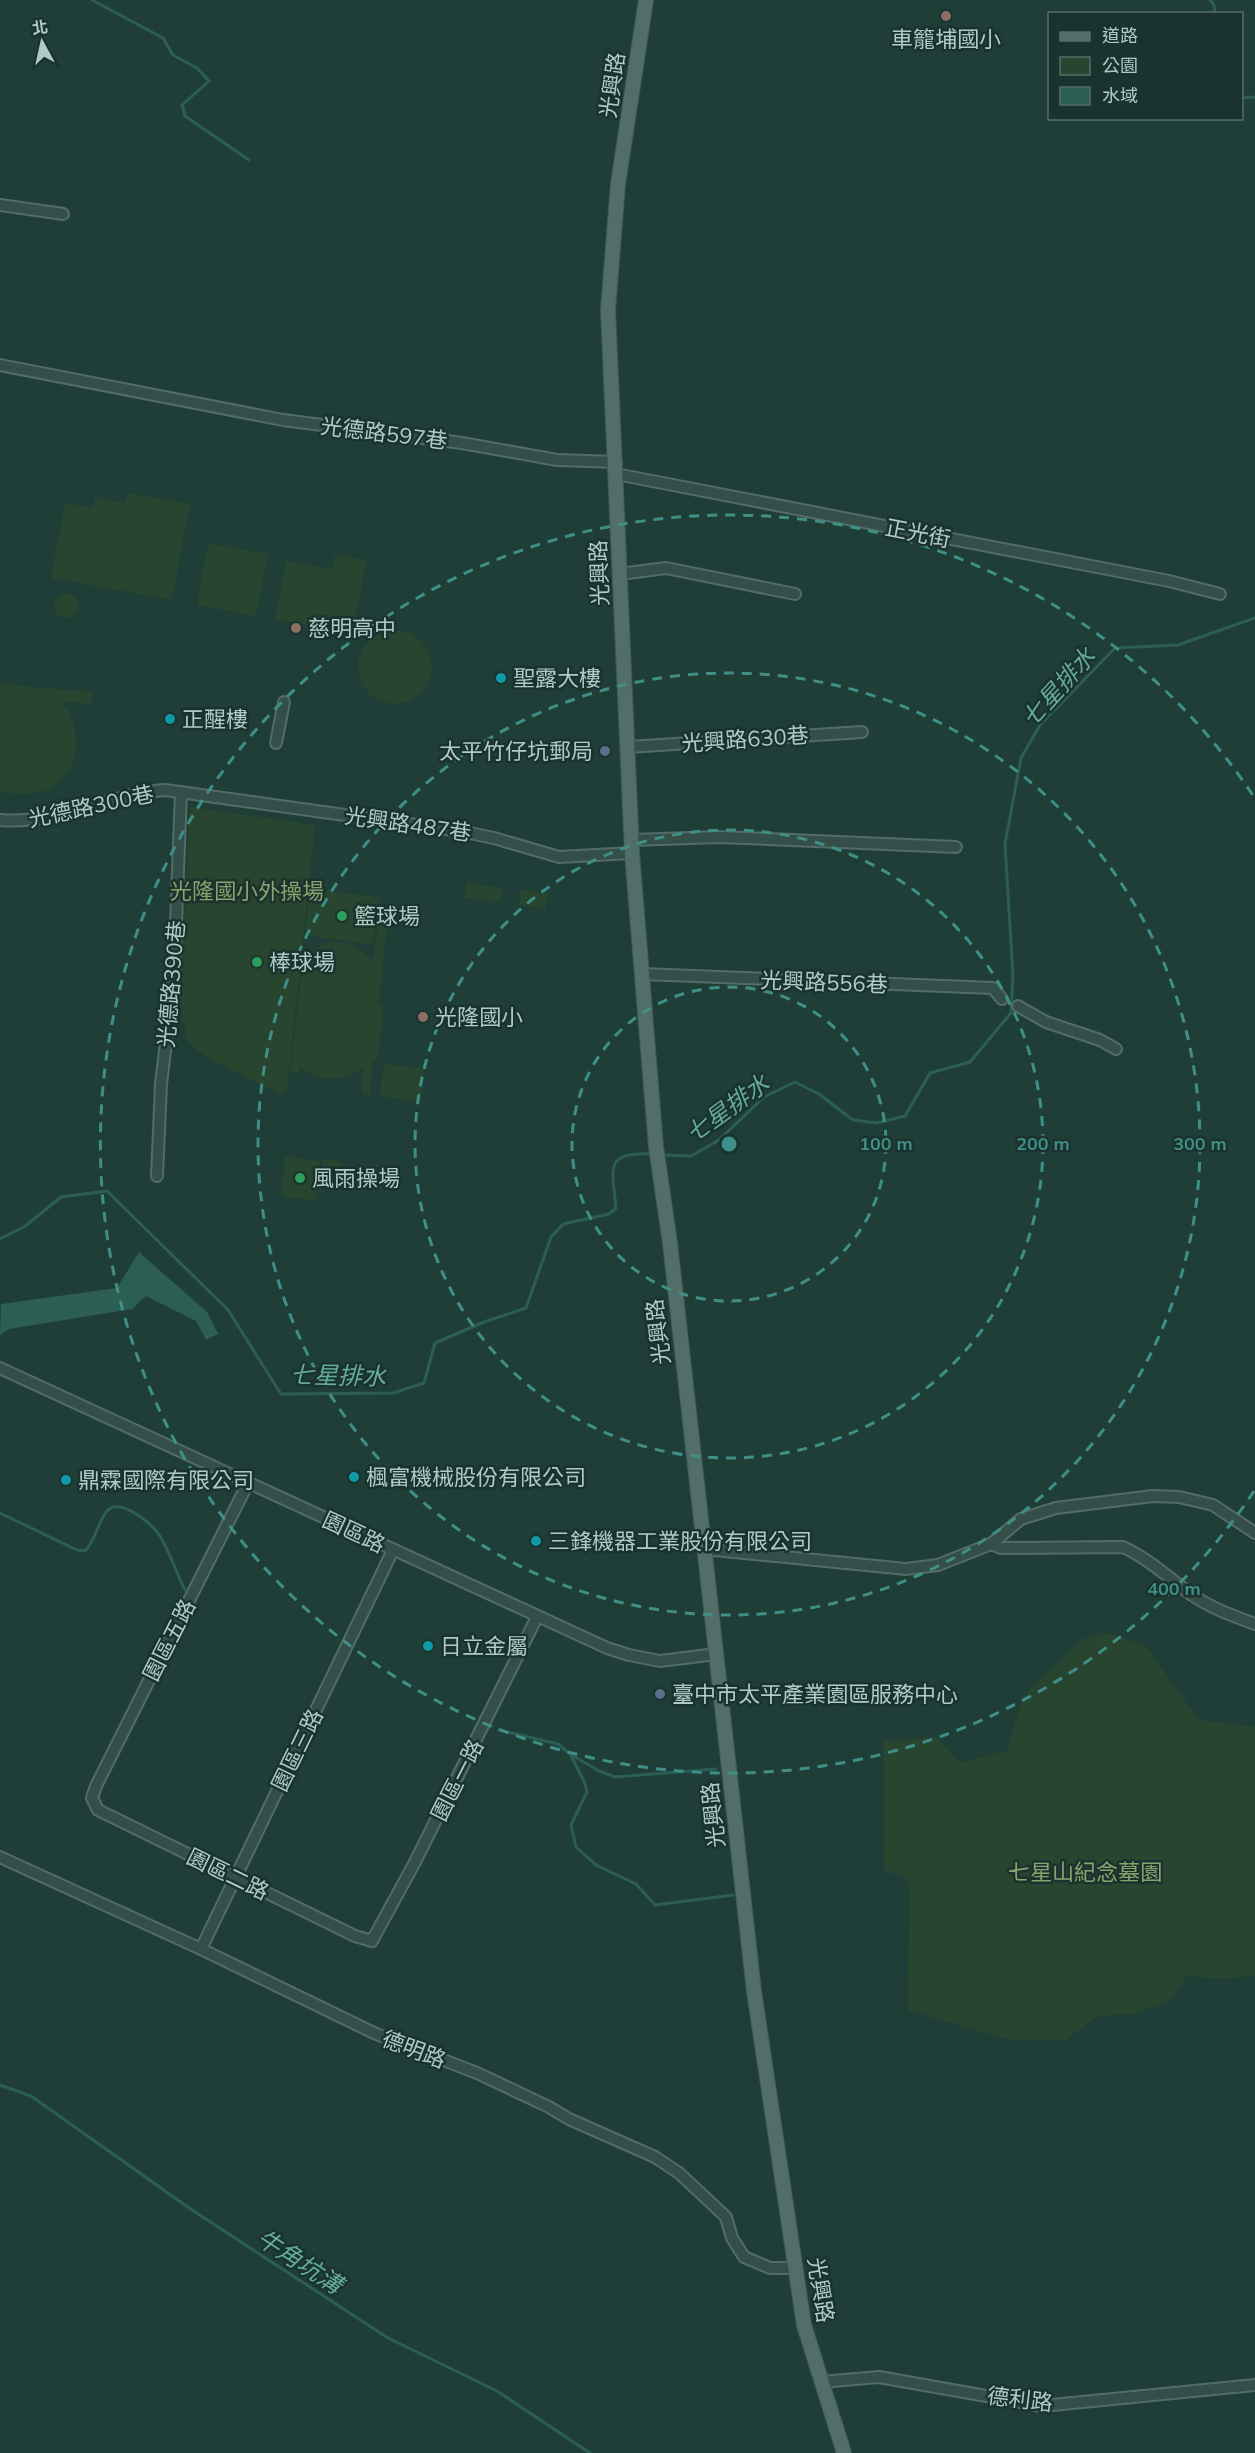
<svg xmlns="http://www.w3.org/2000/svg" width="1255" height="2453" font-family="Mulish,'Noto Sans TC',sans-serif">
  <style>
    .green { fill: #28452f }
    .water { fill: #2c5e54 }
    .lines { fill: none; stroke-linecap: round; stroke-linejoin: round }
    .stream { stroke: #2c5e54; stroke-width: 3 }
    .minor-casing { stroke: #536c67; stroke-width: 14 }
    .major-casing { stroke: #415a55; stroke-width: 16 }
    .minor { stroke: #344e49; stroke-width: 10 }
    .major { stroke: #526e68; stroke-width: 14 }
    .ring { fill: none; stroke: #3f8f88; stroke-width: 3; stroke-dasharray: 10 8 }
    .education-dot { fill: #8d6e63; stroke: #1a332e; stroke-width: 2 }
    .culture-dot { fill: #0f9aa8; stroke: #1a332e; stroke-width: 2 }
    .service-dot { fill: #5c6f8a; stroke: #1a332e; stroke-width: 2 }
    .leisure-dot { fill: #2e9e5b; stroke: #1a332e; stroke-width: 2 }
    .labels { text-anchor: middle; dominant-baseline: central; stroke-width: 5; stroke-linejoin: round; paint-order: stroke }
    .poi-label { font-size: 22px; fill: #b0cac5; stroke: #1a332e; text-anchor: start }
    .street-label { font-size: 22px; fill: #b0cac5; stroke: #1a332e }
    .park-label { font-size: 22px; fill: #8aa26c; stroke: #1a332e }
    .water-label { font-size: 24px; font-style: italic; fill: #65ac9d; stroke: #1a332e }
    .centre { fill: #3f8f88; stroke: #1a332e; stroke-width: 3 }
    .ring-label { font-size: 18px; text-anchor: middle; font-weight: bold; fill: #3f8f88; stroke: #1a332e; stroke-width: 5; stroke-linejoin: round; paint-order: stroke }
  </style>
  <rect width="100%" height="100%" fill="#203e38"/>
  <g class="green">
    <polygon points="127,493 190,504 172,600 51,578 65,503 93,508 95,498 125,503"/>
    <polygon points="208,543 268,554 256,616 197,605"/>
    <polygon points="335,555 366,560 353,633 275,619 286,561 332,569"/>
    <circle cx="66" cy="606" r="12"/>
    <circle cx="395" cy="667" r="37"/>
    <path d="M0,684L93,692L92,704L61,701C85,731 83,777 42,791C30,796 13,793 0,792Z"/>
    <polygon points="190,807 315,825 287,1091 280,1094 207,1058 187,1041 180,1001"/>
    <polygon points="466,883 502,888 500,902 464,898"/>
    <polygon points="310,889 380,897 372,945 305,935"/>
    <polygon points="520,890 547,893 546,909 519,905"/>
    <path d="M379,916L388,917L379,1005L384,1006L378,1059H373L370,1095L362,1094L363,1068C341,1081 320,1084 300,1066L298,1074L290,1072L303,962C321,933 353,938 373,961Z"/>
    <polygon points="384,1064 424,1069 420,1102 379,1096"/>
    <polygon points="285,1156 320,1161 315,1201 281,1196"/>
    <polygon points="323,1159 341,1161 342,1165 324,1185 317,1198"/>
    <polygon points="1107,1633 1145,1645 1199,1720 1255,1727 1255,1976 1219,1979 1186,1976 1173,1999 1133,2014 1098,2016 1064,2041 1010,2040 907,2010 910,1889 903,1876 884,1871 883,1741 936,1737 960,1763 1008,1750 1022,1697 1082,1639"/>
  </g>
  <polygon class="water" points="139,1252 207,1312 218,1334 206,1340 196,1321 146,1296 132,1309 9,1329 0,1335 1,1304 117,1288"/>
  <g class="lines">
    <g class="stream">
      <polyline points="92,0 163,38 173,55 197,68 209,81 182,105 185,116 249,160"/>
      <polyline points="1210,0 1214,5 1215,14"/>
      <polyline points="1242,98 1255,97"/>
      <polyline points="662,1155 691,1156 719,1140 764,1097 795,1082 819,1094 853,1120 877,1123 905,1116 930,1073 970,1062 1011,1013 1013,976 1005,844 1021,758 1040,725 1115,648 1178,645 1255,618"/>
      <path d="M0,1239L24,1227L61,1197L107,1191L228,1310L281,1394L393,1393L424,1383L435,1343L484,1322L526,1308L551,1237L563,1224L609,1214L616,1208C613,1170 602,1151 653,1154"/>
      <path d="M0,1513L77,1550L85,1551C96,1540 97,1523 107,1511C119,1497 148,1521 157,1532C167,1544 177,1575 185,1590"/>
      <polyline points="499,1730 558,1744 570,1754 599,1771 615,1777 716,1769"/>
      <polyline points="570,1754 584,1781 587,1792 571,1825 576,1847 596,1865 636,1884 655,1905 733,1895"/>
      <polyline points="0,2085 31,2096 192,2210 388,2338 497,2391 590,2453"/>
    </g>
    <g class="minor-casing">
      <g id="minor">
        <polyline points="0,205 63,214"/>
        <polyline points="0,365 283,420 462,443 557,460 616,462"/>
        <polyline points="616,474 1169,581 1220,594"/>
        <polyline points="620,574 666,568 795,594"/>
        <polyline points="276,743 284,702"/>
        <polyline points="628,747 862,732"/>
        <path d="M0,820C57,825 109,794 165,790L460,831L494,838L559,857L632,853"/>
        <polyline points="632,840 720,837 956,847"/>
        <polyline points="642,974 993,988 1002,999"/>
        <polyline points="1018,1006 1046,1022 1100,1040 1116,1049"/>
        <polyline points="157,1176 161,1084 174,976 181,792"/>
        <polyline points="0,1368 607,1648 629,1655 660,1661 716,1654"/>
        <polyline points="248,1483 96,1786 92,1798 98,1810 355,1936 372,1941 415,1862 537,1617"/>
        <path d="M991,1544L1001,1548L1123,1547C1149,1559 1169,1578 1192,1595C1211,1608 1233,1616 1255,1624"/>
        <polyline points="704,1549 906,1569 938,1565 991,1544 1021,1519 1056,1508 1153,1496 1179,1497 1213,1505 1255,1533"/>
        <polyline points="0,1857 201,1949 374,2033 477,2073 549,2107 569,2119 655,2157 679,2173 726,2217 732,2238 744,2257 770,2268 796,2268"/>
        <polyline points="201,1949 393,1550"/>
        <polyline points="821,2382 879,2377 1042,2406 1255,2385"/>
      </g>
    </g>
    <g class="major-casing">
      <polyline id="major" points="646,0 618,184 608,310 632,853 656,1147 670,1243 754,1991 804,2325 844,2453"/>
    </g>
    <use href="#minor" class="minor"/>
    <use href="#major" class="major"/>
  </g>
  <g class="ring">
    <circle cx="729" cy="1144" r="157"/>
    <circle cx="729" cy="1144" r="314"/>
    <circle cx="729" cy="1144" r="471"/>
    <path d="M1254 1491A629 629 0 1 1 1254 797"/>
  </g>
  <g class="education-dot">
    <circle cx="946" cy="16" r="6"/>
    <circle cx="296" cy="628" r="6"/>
    <circle cx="423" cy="1017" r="6"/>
  </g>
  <g class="culture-dot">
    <circle cx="501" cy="678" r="6"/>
    <circle cx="170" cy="719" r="6"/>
    <circle cx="354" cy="1477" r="6"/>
    <circle cx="66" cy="1480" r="6"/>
    <circle cx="536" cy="1541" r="6"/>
    <circle cx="428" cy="1646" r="6"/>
  </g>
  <g class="service-dot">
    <circle cx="605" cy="751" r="6"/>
    <circle cx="660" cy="1694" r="6"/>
  </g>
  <g class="leisure-dot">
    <circle cx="342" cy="916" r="6"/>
    <circle cx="257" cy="962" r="6"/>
    <circle cx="300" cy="1178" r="6"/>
  </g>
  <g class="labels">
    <g class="poi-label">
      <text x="946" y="39" text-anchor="middle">車籠埔國小</text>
      <text x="308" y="628">慈明高中</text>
      <text x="513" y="678">聖露大樓</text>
      <text x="182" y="719">正醒樓</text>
      <text x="593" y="751" text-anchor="end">太平竹仔坑郵局</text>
      <text x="354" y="916">籃球場</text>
      <text x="269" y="962">棒球場</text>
      <text x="435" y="1017">光隆國小</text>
      <text x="312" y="1178">風雨操場</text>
      <text x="366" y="1477">楓富機械股份有限公司</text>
      <text x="78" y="1480">鼎霖國際有限公司</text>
      <text x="548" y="1541">三鋒機器工業股份有限公司</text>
      <text x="440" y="1646">日立金屬</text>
      <text x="672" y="1694">臺中市太平產業園區服務中心</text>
    </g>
    <g class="street-label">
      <text transform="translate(612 85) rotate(-82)">光興路</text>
      <text transform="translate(384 433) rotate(7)">光德路597巷</text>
      <text transform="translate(918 533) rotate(11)">正光街</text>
      <text transform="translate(599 573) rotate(-92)">光興路</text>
      <text transform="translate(745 739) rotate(-4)">光興路630巷</text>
      <text transform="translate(91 806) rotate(-12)">光德路300巷</text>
      <text transform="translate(408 824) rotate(8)">光興路487巷</text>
      <text transform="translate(824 982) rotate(2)">光興路556巷</text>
      <text transform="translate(171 984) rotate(-85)">光德路390巷</text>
      <text transform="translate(658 1332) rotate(-97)">光興路</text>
      <text transform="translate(354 1532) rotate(25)">園區路</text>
      <text transform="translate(169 1640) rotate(-63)">園區五路</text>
      <text transform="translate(297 1750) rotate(-64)">園區三路</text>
      <text transform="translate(457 1780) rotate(-63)">園區一路</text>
      <text transform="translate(713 1815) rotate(-96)">光興路</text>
      <text transform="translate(228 1874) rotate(26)">園區二路</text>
      <text transform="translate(414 2049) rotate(21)">德明路</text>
      <text transform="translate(821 2290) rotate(81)">光興路</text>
      <text transform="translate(1020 2399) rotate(7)">德利路</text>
    </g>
    <g class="park-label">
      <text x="247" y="891">光隆國小外操場</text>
      <text x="1085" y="1872">七星山紀念墓園</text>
    </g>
    <g class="water-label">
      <text transform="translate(1058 687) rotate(-48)">七星排水</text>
      <text transform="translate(727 1108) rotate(-36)">七星排水</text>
      <text transform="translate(338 1375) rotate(1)">七星排水</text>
      <text transform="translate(300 2261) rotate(33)">牛角坑溝</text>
    </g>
  </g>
  <circle cx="729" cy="1144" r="9" class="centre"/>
  <g class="ring-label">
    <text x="886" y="1150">100 m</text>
    <text x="1043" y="1150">200 m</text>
    <text x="1200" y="1150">300 m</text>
    <text x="1174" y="1595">400 m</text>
  </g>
  <rect x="1048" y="12" width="195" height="108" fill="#1a332e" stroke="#566f6a" stroke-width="1.5"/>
  <rect x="1060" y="32" width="30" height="9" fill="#526e68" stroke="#566f6a" stroke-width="1.5"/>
  <text x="1102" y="42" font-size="18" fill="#b0cac5">道路</text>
  <rect x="1060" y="57" width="30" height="18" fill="#28452f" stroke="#566f6a" stroke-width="1.5"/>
  <text x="1102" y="72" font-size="18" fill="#b0cac5">公園</text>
  <rect x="1060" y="87" width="30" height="18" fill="#2c5e54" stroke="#566f6a" stroke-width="1.5"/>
  <text x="1102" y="102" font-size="18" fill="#b0cac5">水域</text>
  <g transform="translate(42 42) rotate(352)" stroke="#1a332e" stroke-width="4.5" paint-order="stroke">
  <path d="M0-4.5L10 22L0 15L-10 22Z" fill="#b0cac5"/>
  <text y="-9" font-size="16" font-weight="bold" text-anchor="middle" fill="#b0cac5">北</text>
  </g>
</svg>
